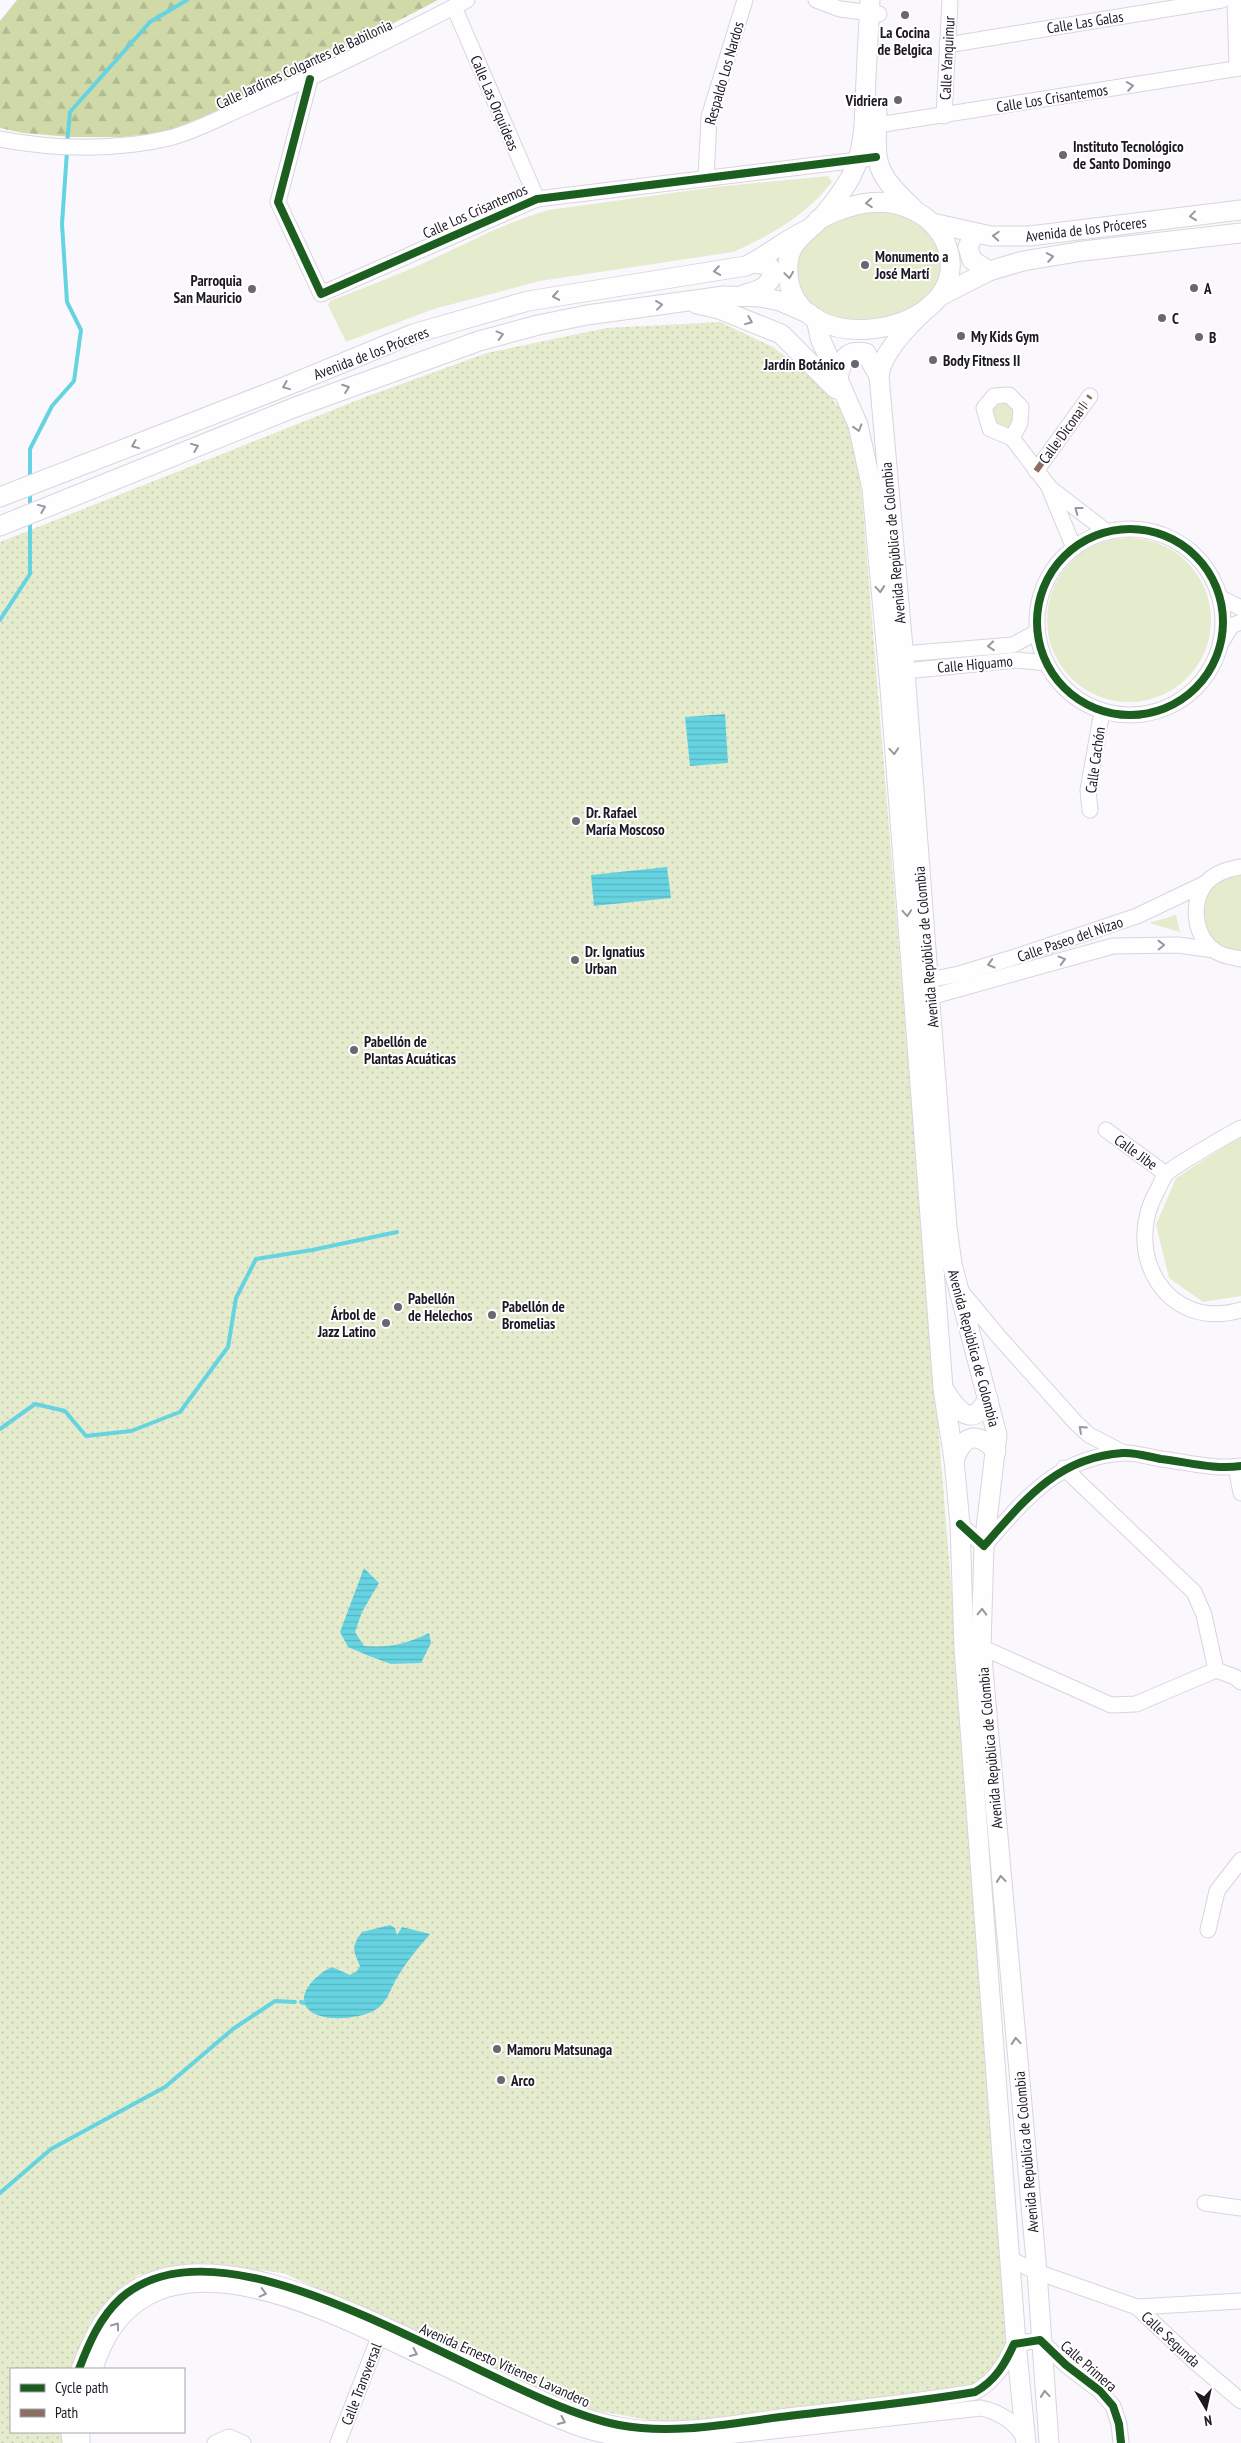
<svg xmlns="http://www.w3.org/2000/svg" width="1241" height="2443" font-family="'PT Sans Narrow',sans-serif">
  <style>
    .forest { fill: url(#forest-firs) }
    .park { fill: #e5ecce }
    .garden { fill: url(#garden-dots) }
    .water { fill: url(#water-rules) }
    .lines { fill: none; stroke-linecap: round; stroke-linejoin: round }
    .stream { stroke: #66d3e1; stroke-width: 4 }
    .minor-casing { stroke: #d9d4dd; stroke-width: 17 }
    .major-casing { stroke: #d9d4dd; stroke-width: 21 }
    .minor { stroke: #fefeff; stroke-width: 15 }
    .major { stroke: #fefeff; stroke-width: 19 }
    .quiet { stroke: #8d6e63; stroke-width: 6; stroke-dasharray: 12 6; stroke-linecap: butt }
    .cycleway-casing { stroke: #fff; stroke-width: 11 }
    .cycleway { stroke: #1b5e20; stroke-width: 8 }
    .oneway { stroke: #99969c }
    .poi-dot { fill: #6b6670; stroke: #fff; stroke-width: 2 }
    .labels { text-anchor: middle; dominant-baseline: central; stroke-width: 4; stroke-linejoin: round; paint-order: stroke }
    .street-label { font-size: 15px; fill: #1e1824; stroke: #fff }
    .poi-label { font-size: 15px; font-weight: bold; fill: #1e1824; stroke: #fff; text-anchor: start }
  </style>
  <defs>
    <pattern id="forest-firs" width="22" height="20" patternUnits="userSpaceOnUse" patternTransform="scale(1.25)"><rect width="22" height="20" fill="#d0daa9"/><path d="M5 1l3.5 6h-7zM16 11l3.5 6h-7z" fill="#b2ba91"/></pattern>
    <pattern id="garden-dots" width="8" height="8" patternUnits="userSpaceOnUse" patternTransform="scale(1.25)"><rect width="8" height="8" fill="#e5ecce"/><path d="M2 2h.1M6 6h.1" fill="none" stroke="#c4cab1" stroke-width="1.8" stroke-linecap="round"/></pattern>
    <pattern id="water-rules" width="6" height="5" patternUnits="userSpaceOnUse" patternTransform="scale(1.25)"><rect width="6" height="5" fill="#66d3e1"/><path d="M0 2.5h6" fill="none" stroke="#58b4c1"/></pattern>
  </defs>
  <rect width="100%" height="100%" fill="#faf8fd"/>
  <polygon class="forest" points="17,0 438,0 250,98 169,132 122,137 72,137 23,133 0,128 0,21"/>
  <g class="park">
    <path d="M828,176L832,182C808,214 770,236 733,252L540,281L434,309L346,342L328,305L330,301C358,290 387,279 415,267C460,247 502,223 549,210L715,187Z"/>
    <polygon points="878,209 902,213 924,224 943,251 938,283 930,293 909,312 859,323 821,313 802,296 794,275 800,243 833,216"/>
    <polygon points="1003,401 1015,407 1016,421 1005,430 992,424 991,409"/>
    <circle cx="1129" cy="620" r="82"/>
    <path d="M1241,874V953H1222L1198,920C1204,889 1209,881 1241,874Z"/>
    <polygon points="1176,915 1180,932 1149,923"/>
    <polygon points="1241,1136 1241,1296 1203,1302 1169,1278 1156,1225 1176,1178"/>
  </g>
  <polygon class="garden" points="720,322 773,347 820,383 841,410 855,441 862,498 980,1936 1010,2340 999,2363 973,2387 827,2410 665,2423 572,2406 451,2349 283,2273 203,2263 138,2275 90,2323 75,2369 11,2369 11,2432 65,2432 66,2443 0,2443 0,542 368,396 487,353 606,328"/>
  <g class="water">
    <polygon points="725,714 728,763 690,766 685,717"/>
    <polygon points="667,867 671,898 594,906 591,875"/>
    <path d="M364,1568L379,1583L362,1612L355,1632L364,1646C388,1648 407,1644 429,1633L431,1643L421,1663L391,1664L369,1656L348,1647L340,1632Z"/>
    <path d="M390,1925L395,1928L397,1935L402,1927L430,1934C419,1947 407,1961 398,1976C391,1987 388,2001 378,2008C364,2019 322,2023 309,2010C293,1995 319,1972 332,1967L350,1975L357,1971L360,1966C353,1950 351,1947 362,1932Z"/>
  </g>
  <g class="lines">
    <g class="stream">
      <polyline points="67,144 70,112 150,22 187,0"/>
      <polyline points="30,479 30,449 52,406 74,381 81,330 67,302 62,224 67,151"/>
      <polyline points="30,491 30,509"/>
      <polyline points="0,620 30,574 30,521"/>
      <polyline points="0,1429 35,1404 65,1411 86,1436 131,1431 180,1412 228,1347 236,1298 256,1259 312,1250 397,1232"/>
      <polyline points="301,2002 304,2003"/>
      <polyline points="0,2193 51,2149 165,2087 233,2029 275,2001 295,2002"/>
    </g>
    <g class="minor-casing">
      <g id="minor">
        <polyline points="816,0 840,9 879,14"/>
        <polyline points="1235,0 1237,68"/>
        <polyline points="454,7 537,199"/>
        <polyline points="947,45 1222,0"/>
        <polyline points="310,79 278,202 321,294 537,199 866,159"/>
        <polyline points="944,116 950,0"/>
        <polyline points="865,127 1241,68"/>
        <path d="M0,139C53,149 116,151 169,138C197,131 223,116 249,105C324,73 395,37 467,0"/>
        <polyline points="706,178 709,117 745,0"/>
        <polyline points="1012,438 1020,423 1021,407 1009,395 994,396 984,408 990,429 1012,438 1050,488 1107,532"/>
        <polyline points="1036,471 1090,396"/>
        <polyline points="1050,490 1074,548"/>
        <circle cx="1130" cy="622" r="93"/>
        <polyline points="1221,598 1241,608"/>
        <polyline points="1223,640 1231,626 1241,622"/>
        <polyline points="903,654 1013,645 1037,632"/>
        <polyline points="905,671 1017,660 1046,663"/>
        <polyline points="1090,810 1088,790 1102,711"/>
        <path d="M1241,867C1228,869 1215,873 1206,883C1190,903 1194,936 1215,951C1222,956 1232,957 1241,959"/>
        <polyline points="929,980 959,974 1012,958 1137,916 1206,883"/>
        <polyline points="930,997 1113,946 1178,945 1214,950"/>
        <path d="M1241,1128C1231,1133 1172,1167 1166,1174C1162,1179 1160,1186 1157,1191C1122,1253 1166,1332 1241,1310"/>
        <polyline points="1106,1130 1166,1174"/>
        <polyline points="960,1290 999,1337 1076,1423 1089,1435 1124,1453"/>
        <polyline points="1236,1467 1241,1493"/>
        <polyline points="1064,1468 1194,1592 1204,1615 1216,1670"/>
        <path d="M960,1524L984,1546C1024,1500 1058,1457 1123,1453C1135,1452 1149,1457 1161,1459C1187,1462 1215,1470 1241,1466"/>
        <polyline points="981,1647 1111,1705 1136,1704 1216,1670"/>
        <polyline points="1216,1670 1235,1677 1241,1682"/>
        <polyline points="1208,1930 1217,1891 1241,1860"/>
        <polyline points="1205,2203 1241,2208"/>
        <polyline points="1010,2259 1037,2272 1137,2307 1194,2361 1241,2401"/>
        <polyline points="1137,2307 1241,2301"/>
        <path d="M79,2369C89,2343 100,2317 121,2298C233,2200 496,2403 619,2425C672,2435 728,2424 780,2417C845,2409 910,2403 975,2392C995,2381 1005,2364 1014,2344L1040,2340L1066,2365L1100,2391L1113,2406L1119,2424L1121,2443"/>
        <path d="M95,2369C142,2216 319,2308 415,2354C467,2378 519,2405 573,2426C607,2439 645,2442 681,2441L981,2408C999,2412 1019,2423 1025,2442"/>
        <polyline points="69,2432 70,2443"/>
        <polyline points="82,2432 82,2443"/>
        <polyline points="215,2443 229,2437 243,2443"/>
        <polyline points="338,2443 383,2327"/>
      </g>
    </g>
    <g class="major-casing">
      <g id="major">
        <path d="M877,110C876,161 871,170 912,207"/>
        <path d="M818,220C848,204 883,194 915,211C932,220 945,235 949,254C967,335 794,364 788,274C786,245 800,238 818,221C828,211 838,197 846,185C867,154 864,115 866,79C867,53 869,26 870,0"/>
        <polyline points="932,223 991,236 1030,236 1241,210"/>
        <polyline points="974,234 968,247 972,260 989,271"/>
        <path d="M745,294C758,291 770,287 773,272L768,265L753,263"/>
        <polyline points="940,296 989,271 1023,261 1083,251 1241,233"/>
        <path d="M934,302C916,318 882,350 879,376L905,671L947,1227L952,1264L997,1435L984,1546L981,1647L1037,2272L1049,2443"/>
        <polyline points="697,304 719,309 781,334 836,389"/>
        <polyline points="816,318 820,338 858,425 872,489 890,688 943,1388 954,1460 960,1524 964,1648 1016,2343 1026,2443"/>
        <path d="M838,378C842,360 845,349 866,353L879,376"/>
        <path d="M0,497L284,387L413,334L528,301L746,266C768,255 785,240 807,230"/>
        <polyline points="0,526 293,408 479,341 538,325 587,315 724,296 760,297 780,301 810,314"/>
        <path d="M945,1391C958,1412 973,1429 988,1398"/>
        <path d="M954,1460C964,1434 977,1431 996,1451"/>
      </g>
    </g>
    <use href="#minor" class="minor"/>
    <use href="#major" class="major"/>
    <polyline class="quiet" points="1036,471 1090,396"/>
    <g class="cycleway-casing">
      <g id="cycleway">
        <polyline points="310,79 278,202 321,294 537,199 876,157"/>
        <circle cx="1130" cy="622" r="93"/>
        <path d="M960,1524L984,1546C1024,1500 1058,1457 1123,1453C1135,1452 1149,1457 1161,1459C1187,1462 1215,1470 1241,1466"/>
        <path d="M79,2369C89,2343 100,2317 121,2298C233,2200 496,2403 619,2425C672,2435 728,2424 780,2417C845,2409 910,2403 975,2392C995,2381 1005,2364 1014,2344L1040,2340L1066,2365L1100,2391L1113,2406L1119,2424L1121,2443"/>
      </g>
    </g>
    <use href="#cycleway" class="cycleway"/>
  </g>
  <defs><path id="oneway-chevron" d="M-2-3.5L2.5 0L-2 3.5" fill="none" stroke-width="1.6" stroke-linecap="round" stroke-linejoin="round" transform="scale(1.25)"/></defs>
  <g class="oneway">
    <use href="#oneway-chevron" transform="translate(1130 86) rotate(-9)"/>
    <use href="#oneway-chevron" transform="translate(869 203) rotate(176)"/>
    <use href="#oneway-chevron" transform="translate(1193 216) rotate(173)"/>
    <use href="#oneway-chevron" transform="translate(996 236) rotate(-177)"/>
    <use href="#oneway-chevron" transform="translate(1050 257) rotate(-10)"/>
    <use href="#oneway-chevron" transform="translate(717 271) rotate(171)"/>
    <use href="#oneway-chevron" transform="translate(789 275) rotate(82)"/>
    <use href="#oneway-chevron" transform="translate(556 296) rotate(170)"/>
    <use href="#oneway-chevron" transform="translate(659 305) rotate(-7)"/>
    <use href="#oneway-chevron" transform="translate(749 321) rotate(22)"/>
    <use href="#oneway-chevron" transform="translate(500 335) rotate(-15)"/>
    <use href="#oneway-chevron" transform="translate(286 386) rotate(158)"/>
    <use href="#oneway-chevron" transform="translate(346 388) rotate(-20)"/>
    <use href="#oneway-chevron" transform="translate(858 428) rotate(73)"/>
    <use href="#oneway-chevron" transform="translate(135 445) rotate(158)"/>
    <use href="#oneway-chevron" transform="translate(195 447) rotate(-22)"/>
    <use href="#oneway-chevron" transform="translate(42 508) rotate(-22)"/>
    <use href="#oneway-chevron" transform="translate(1078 510) rotate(-143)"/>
    <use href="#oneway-chevron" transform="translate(880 589) rotate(85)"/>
    <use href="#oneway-chevron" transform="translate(991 646) rotate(175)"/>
    <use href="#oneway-chevron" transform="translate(894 751) rotate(86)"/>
    <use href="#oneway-chevron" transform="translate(907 913) rotate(86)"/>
    <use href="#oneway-chevron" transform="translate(1161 945) rotate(-1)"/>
    <use href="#oneway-chevron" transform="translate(1062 960) rotate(-15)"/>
    <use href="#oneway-chevron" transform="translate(991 964) rotate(164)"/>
    <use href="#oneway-chevron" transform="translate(1082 1429) rotate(-138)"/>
    <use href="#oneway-chevron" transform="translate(982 1612) rotate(-88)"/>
    <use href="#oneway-chevron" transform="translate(1001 1879) rotate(-95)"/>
    <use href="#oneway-chevron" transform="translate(1016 2041) rotate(-95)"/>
    <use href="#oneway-chevron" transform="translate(263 2293) rotate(14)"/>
    <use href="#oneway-chevron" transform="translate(116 2326) rotate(-54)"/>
    <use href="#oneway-chevron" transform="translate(414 2353) rotate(25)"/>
    <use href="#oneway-chevron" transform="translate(1045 2394) rotate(-95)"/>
    <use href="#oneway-chevron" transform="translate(562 2421) rotate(24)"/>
  </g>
  <g class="poi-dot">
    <circle cx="905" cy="15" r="5"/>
    <circle cx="898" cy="100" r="5"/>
    <circle cx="1063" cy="155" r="5"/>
    <circle cx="865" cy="265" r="5"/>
    <circle cx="1194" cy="288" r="5"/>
    <circle cx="252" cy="289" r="5"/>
    <circle cx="1162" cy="318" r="5"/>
    <circle cx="961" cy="336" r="5"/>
    <circle cx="1199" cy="337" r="5"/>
    <circle cx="933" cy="360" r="5"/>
    <circle cx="855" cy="364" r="5"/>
    <circle cx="576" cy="821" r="5"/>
    <circle cx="575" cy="960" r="5"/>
    <circle cx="354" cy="1050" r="5"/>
    <circle cx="398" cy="1307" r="5"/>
    <circle cx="492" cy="1315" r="5"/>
    <circle cx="386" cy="1323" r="5"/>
    <circle cx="497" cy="2049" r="5"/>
    <circle cx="501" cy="2080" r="5"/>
  </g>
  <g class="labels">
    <g class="street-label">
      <text transform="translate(1085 22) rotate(-9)">Calle Las Galas</text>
      <text transform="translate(947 58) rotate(-87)">Calle Yanquimur</text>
      <text transform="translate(304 64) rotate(-25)">Calle Jardines Colgantes de Babilonia</text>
      <text transform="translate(724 73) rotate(-74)">Respaldo Los Nardos</text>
      <text transform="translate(1052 98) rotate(-9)">Calle Los Crisantemos</text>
      <text transform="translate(495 103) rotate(67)">Calle Las Orquídeas</text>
      <text transform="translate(475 211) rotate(-24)">Calle Los Crisantemos</text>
      <text transform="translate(1086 229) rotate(-7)">Avenida de los Próceres</text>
      <text transform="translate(371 353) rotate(-21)">Avenida de los Próceres</text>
      <text transform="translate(1063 433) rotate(-54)">Calle Dicona I</text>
      <text transform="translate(893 543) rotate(-95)">Avenida República de Colombia</text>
      <text transform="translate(975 664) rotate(-5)">Calle Higuamo</text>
      <text transform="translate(1095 760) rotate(-82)">Calle Cachón</text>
      <text transform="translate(1070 939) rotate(-19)">Calle Paseo del Nizao</text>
      <text transform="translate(926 947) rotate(-95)">Avenida República de Colombia</text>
      <text transform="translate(1136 1152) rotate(36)">Calle Jibe</text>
      <text transform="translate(974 1348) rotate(75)">Avenida República de Colombia</text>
      <text transform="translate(990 1748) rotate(-95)">Avenida República de Colombia</text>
      <text transform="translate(1026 2152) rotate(-95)">Avenida República de Colombia</text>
      <text transform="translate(1171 2339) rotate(43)">Calle Segunda</text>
      <text transform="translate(505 2365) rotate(24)">Avenida Ernesto Vitienes Lavandero</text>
      <text transform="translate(1089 2366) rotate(41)">Calle Primera</text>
      <text transform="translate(361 2384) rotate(-69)">Calle Transversal</text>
    </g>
    <g class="poi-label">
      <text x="905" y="32" text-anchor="middle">La Cocina<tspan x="905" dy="17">de Belgica</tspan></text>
      <text x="888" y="100" text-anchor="end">Vidriera</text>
      <text x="1073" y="146">Instituto Tecnológico<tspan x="1073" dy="17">de Santo Domingo</tspan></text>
      <text x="875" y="256">Monumento a<tspan x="875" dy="17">José Martí</tspan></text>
      <text x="242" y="280" text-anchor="end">Parroquia<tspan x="242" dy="17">San Mauricio</tspan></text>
      <text x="1204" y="288">A</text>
      <text x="1172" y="318">C</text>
      <text x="971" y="336">My Kids Gym</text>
      <text x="1209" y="337">B</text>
      <text x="943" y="360">Body Fitness II</text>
      <text x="845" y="364" text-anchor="end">Jardín Botánico</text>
      <text x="586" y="812">Dr. Rafael<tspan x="586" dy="17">María Moscoso</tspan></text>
      <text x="585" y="951">Dr. Ignatius<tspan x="585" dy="17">Urban</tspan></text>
      <text x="364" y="1041">Pabellón de<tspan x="364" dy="17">Plantas Acuáticas</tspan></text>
      <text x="408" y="1298">Pabellón<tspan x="408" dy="17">de Helechos</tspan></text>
      <text x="502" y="1306">Pabellón de<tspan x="502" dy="17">Bromelias</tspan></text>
      <text x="376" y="1314" text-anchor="end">Árbol de<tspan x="376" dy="17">Jazz Latino</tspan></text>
      <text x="507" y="2049">Mamoru Matsunaga</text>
      <text x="511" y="2080">Arco</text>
    </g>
  </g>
  <rect x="10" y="2368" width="175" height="65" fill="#ffffff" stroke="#a5a3a7"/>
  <rect x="20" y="2384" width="25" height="8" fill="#1b5e20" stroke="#a5a3a7"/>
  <text x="55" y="2393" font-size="15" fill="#1e1824">Cycle path</text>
  <rect x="20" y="2409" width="25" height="8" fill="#8d6e63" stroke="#a5a3a7"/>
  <text x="55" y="2418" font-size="15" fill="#1e1824">Path</text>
  <g transform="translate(1206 2408) rotate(171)" stroke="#ffffff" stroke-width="4" paint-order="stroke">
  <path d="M0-4L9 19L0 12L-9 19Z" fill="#1e1824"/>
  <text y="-8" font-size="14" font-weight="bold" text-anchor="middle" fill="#1e1824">N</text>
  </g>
</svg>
